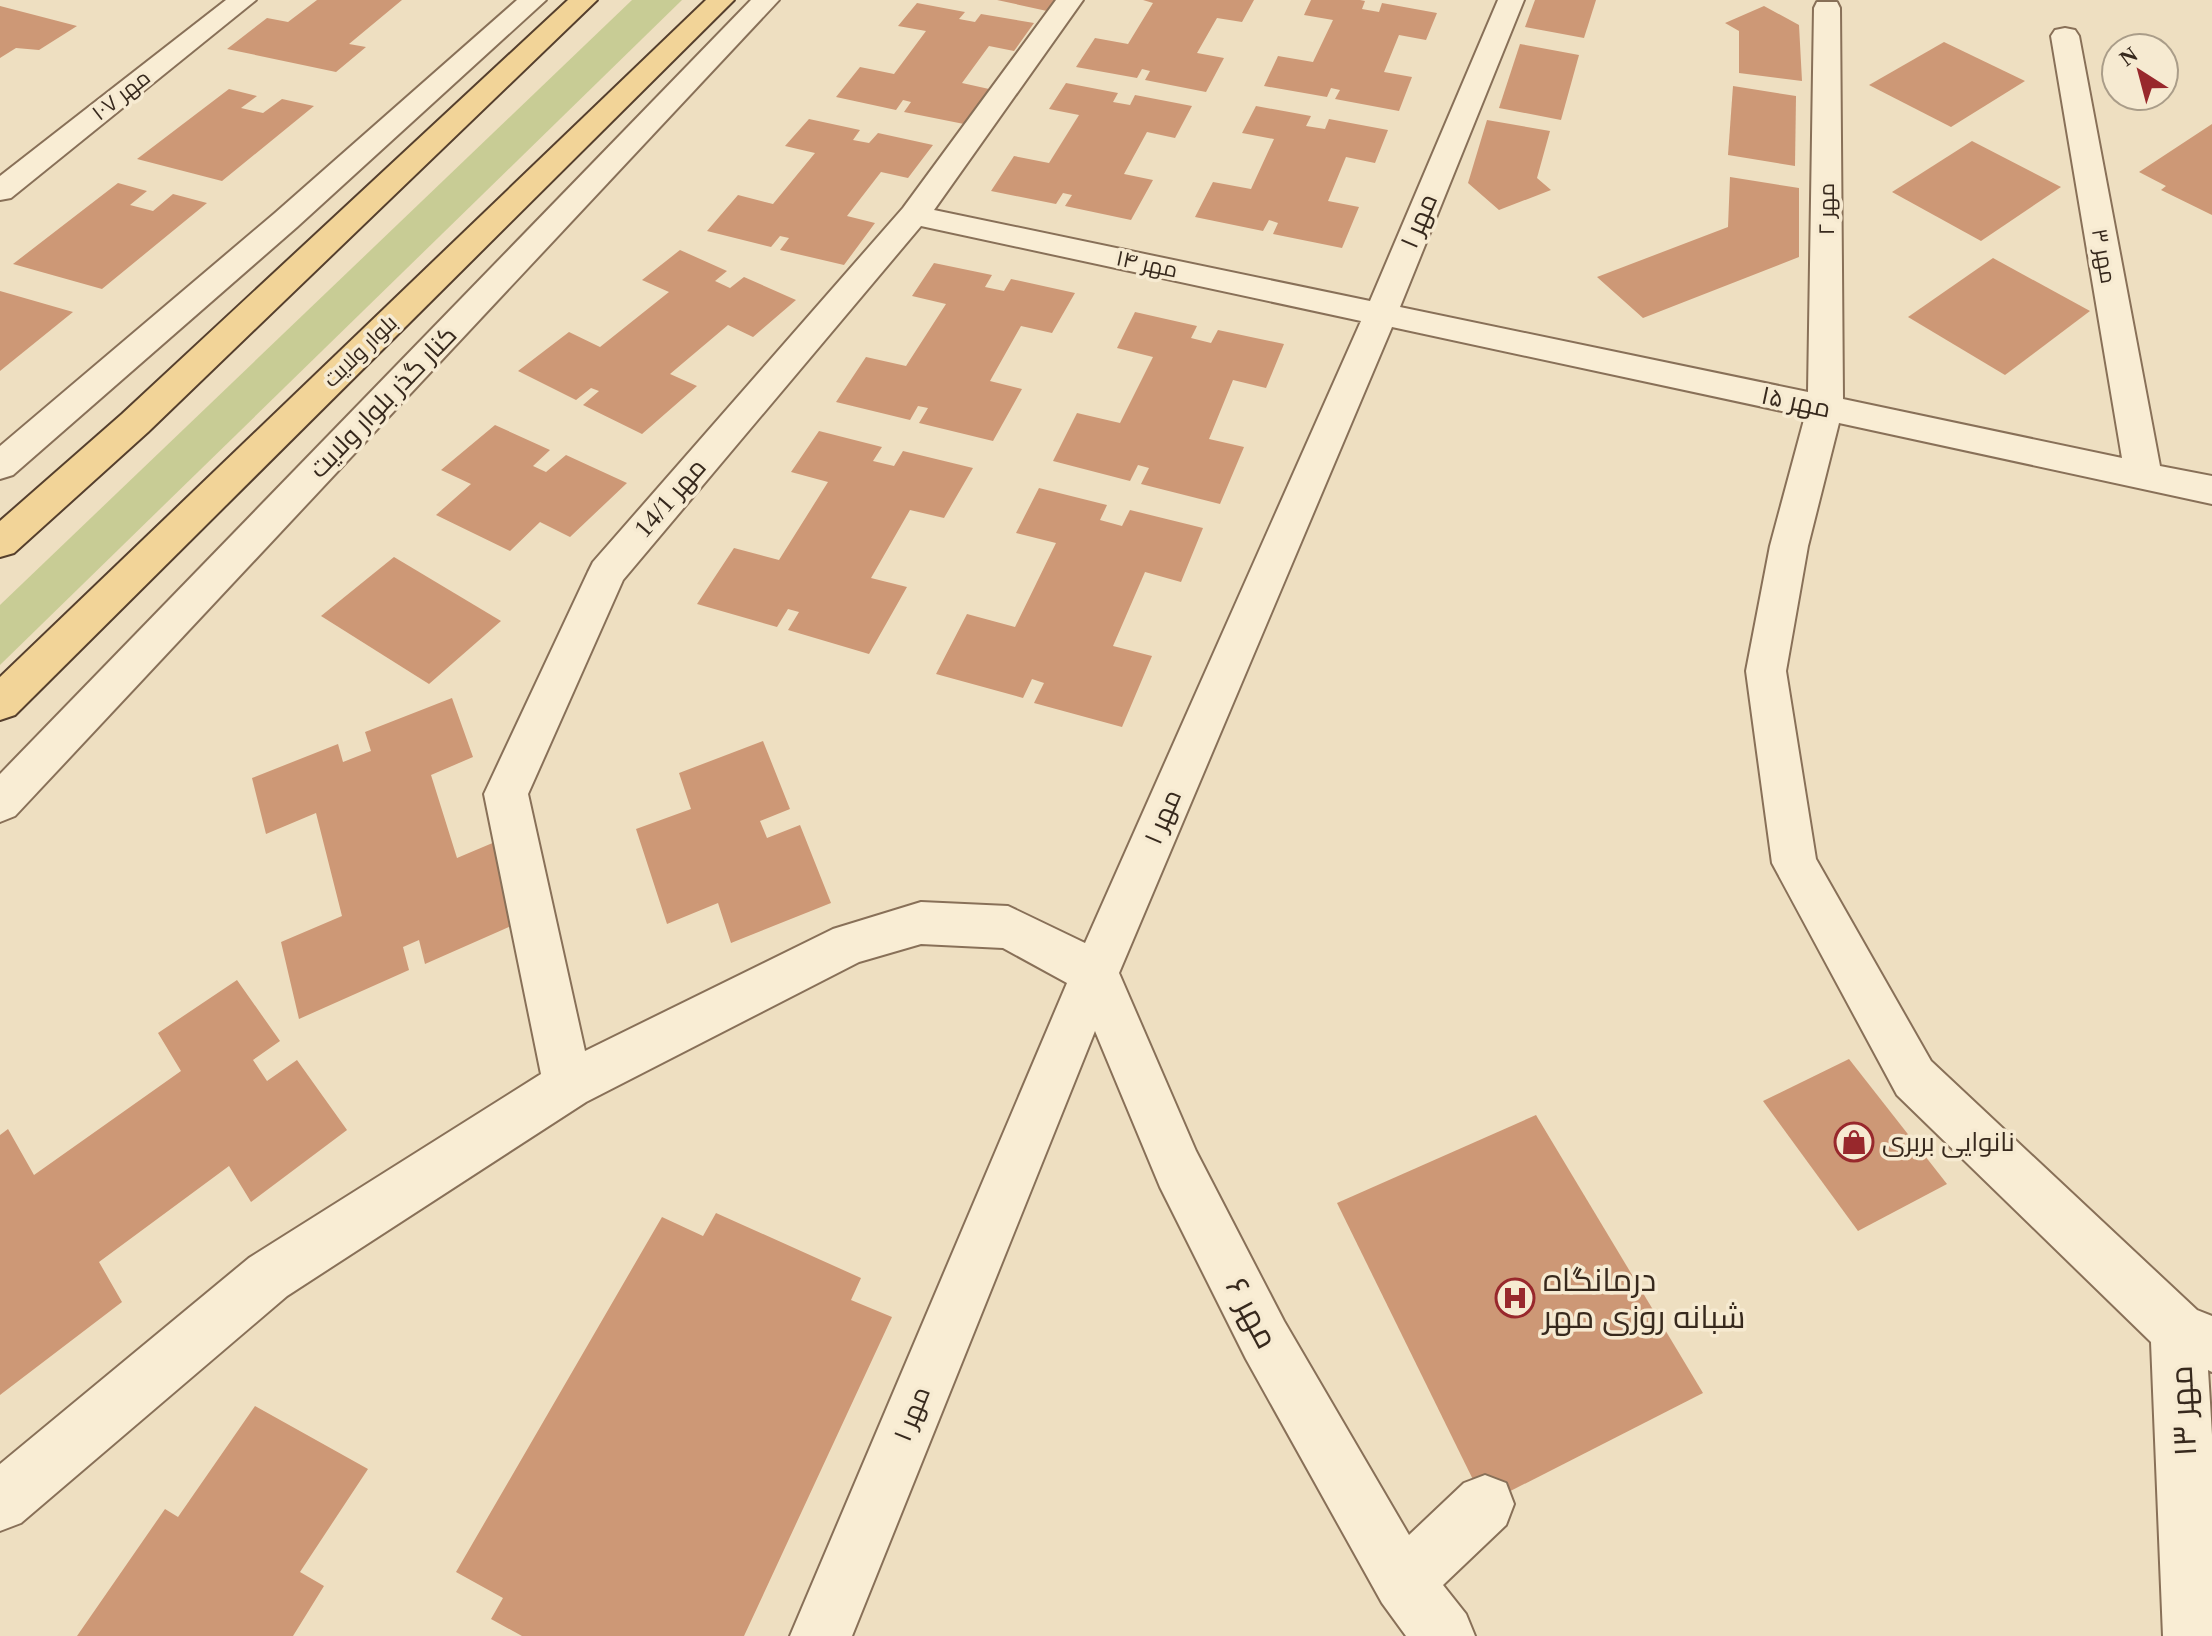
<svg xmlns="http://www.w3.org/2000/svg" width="2212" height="1636" font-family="'Times New Roman',Cairo,serif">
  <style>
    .green { fill: #c8cc95 }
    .building { fill: #cd9876 }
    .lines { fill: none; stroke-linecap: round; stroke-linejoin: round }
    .minor-casing { stroke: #887058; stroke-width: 4 }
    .major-casing { stroke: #553f2d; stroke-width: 4 }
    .minor { fill: #f9edd4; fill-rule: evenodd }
    .major { fill: #f2d498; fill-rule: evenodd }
    .labels { text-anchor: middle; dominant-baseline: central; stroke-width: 7; stroke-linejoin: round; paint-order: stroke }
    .far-street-label { font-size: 22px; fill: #37291d; stroke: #f6ead1 }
    .street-label { font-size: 26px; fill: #37291d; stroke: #f6ead1 }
    .poi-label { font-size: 26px; fill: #37291d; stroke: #f6ead1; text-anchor: start }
    .near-poi-label { font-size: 32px; fill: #37291d; stroke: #f6ead1; text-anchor: start }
    .near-street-label { font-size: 32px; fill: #37291d; stroke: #f6ead1 }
  </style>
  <rect width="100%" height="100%" fill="#eedfc1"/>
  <polygon class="green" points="632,0 682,0 0,665 0,605"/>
  <g class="building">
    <polygon points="317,0 402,0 349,44 366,47 336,72 227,49 267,18 288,22"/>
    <polygon points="997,0 1055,0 1047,11"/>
    <polygon points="1143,0 1254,0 1242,22 1217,18 1197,53 1224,58 1206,92 1145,80 1150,71 1142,69 1137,78 1076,67 1095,38 1128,44 1153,3"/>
    <polygon points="1311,0 1360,0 1365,1 1362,9 1379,12 1382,3 1437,13 1426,40 1399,35 1384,72 1412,77 1399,111 1335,99 1340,90 1331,88 1327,97 1264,86 1278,56 1313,62 1333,20 1304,15"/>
    <polygon points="1535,0 1596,0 1584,38 1525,27"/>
    <polygon points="917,3 965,12 959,19 975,22 981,14 1034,23 1014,51 989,46 962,83 989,89 964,124 904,112 911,102 903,100 896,110 836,97 860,67 894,74 926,31 898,26"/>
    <polygon points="0,6 77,26 39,50 16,48 0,58"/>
    <polygon points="1764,6 1799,25 1802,81 1739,73 1739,31 1725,23"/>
    <polygon points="1944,42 2025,81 1951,127 1869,85"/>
    <polygon points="1520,44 1579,55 1561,120 1499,108"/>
    <polygon points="1066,83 1118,93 1113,102 1130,105 1135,95 1192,106 1175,138 1147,132 1124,174 1153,180 1131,220 1065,206 1072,195 1063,193 1056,204 991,191 1014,156 1049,163 1079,115 1049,109"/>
    <polygon points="1733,86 1796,96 1795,166 1728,155"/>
    <polygon points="229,89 257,96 241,108 263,113 282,99 314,106 222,181 137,159"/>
    <polygon points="1256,106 1311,116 1306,126 1325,129 1329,119 1388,130 1375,163 1346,157 1328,201 1359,207 1342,248 1273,234 1278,223 1269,220 1263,231 1195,217 1213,182 1251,189 1274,139 1242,133"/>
    <polygon points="809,119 860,130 853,140 869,143 878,133 933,145 908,178 881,172 847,216 875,223 844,265 780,250 789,238 780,236 771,247 707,231 738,195 773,204 815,153 785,146"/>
    <polygon points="1487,120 1550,131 1537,178 1551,190 1499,210 1468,183"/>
    <polygon points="2212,124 2212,215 2161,190 2166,186 2139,172"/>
    <polygon points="1972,141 2061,187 1981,241 1892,192"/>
    <polygon points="1730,177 1799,188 1799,257 1643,318 1597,277 1728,227"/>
    <polygon points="118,183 147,191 130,205 153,211 173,194 207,203 102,289 13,264"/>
    <polygon points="680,250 727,271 715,281 730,288 744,277 796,300 753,337 728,325 670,374 697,386 642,434 583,405 599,391 591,388 576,400 518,371 569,332 600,347 669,292 642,280"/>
    <polygon points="1993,258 2090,311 2005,375 1908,317"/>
    <polygon points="934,263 992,275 985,287 1004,291 1011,279 1075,293 1052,333 1021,326 990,381 1022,389 993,441 919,423 928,408 918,406 910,420 836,402 866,357 906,366 946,304 912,296"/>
    <polygon points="0,291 73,312 0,371"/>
    <polygon points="1135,312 1197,326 1191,338 1211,343 1218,330 1284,344 1266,388 1233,380 1209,439 1244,447 1220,504 1141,484 1149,468 1138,465 1130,481 1053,461 1077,413 1120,423 1153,357 1117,348"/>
    <polygon points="495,425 550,450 533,466 546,472 566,455 627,483 570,537 540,522 510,551 436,515 471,484 441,470"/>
    <polygon points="819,431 882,447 873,461 894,466 903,451 973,468 944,518 910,510 871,578 907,587 869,654 788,630 799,612 788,609 777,627 697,604 734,548 779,560 828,482 791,472"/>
    <polygon points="1039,488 1107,505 1100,520 1122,526 1130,510 1203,528 1181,582 1145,572 1113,646 1152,656 1122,727 1034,703 1044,683 1032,679 1023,698 936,674 967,614 1015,627 1056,543 1016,533"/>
    <polygon points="394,557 501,621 429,684 321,616"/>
    <polygon points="452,698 473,757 431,775 457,858 502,839 529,918 425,964 419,940 403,947 409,970 299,1019 281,942 342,916 316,813 266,834 252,778 338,744 343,762 371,751 365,732"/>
    <polygon points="763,741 790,809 760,821 767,838 800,825 831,903 731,943 718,903 667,924 636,829 691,809 679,773"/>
    <polygon points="237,980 280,1041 253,1060 267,1081 297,1060 347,1130 251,1202 229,1166 99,1262 122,1302 0,1395 0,1135 8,1129 34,1175 181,1071 158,1033"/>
    <polygon points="1849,1059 1947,1184 1858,1231 1763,1101"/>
    <polygon points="1536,1115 1703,1393 1485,1504 1337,1203"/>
    <polygon points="716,1213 861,1278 851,1300 892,1317 744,1636 522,1636 491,1619 503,1598 456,1572 662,1217 703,1236"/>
    <polygon points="255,1406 368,1469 300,1572 324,1586 293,1636 77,1636 165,1509 178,1517"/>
  </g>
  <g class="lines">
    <g class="minor-casing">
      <g id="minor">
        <polygon points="226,0 256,0 11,198 0,200 0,176"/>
        <polygon points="517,0 546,0 297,227 13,475 0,479 0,446 275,213"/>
        <polygon points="751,0 779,0 15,816 0,822 0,774"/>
        <path d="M1056,0H1083L934,210L1370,301L1498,0H1524L1400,307L1808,392L1814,8L1817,2H1837L1840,8L1843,399L2122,458L2051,36L2055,30L2065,28L2075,30L2079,36L2160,466L2212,476V504L1839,423L1808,546L1786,671L1816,859L1931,1061L2197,1310L2212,1316V1372L2208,1370L2212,1435V1636H2163L2151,1342L1897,1095L1772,863L1746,671L1770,546L1805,416L1392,327L1119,973L1196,1151L1284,1321L1409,1535L1464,1483L1485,1475L1506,1483L1514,1504L1506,1525L1443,1585L1466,1614L1475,1636H1406L1382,1603L1246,1359L1160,1187L1095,1031L852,1636H790L1067,983L1003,948L921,944L859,962L586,1102L287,1296L21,1523L0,1531V1464L249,1258L541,1074L484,794L588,572L593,562L903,208ZM921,226L1361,321L1085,943L1008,906L921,902L833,929L585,1051L528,794L623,580Z"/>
      </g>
    </g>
    <g class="major-casing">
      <g id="major">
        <polygon points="568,0 597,0 148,432 14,553 0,557 0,521 122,414"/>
        <polygon points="706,0 734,0 15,715 0,720 0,677"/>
      </g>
    </g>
    <use href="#minor" class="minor"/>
    <use href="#major" class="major"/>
  </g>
  <defs>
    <g id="shop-ring" transform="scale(2)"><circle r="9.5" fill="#f6ead1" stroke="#98282c" stroke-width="1.5"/><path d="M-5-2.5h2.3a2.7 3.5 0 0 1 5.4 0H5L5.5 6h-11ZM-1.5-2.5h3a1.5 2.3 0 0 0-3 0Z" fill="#98282c"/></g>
    <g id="hospital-ring" transform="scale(2)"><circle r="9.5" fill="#f6ead1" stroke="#98282c" stroke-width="1.5"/><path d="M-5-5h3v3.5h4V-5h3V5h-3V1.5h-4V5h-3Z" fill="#98282c"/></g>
  </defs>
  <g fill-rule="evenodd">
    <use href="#shop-ring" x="1854" y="1142"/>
    <use href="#hospital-ring" x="1515" y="1298"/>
  </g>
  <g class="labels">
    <g class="far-street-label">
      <text transform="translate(121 95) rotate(-38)">مهر ۱۰۷</text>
      <text transform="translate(1826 209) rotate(-90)">مهر ۲</text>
      <text transform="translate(2104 256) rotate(80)">مهر ۳</text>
      <text transform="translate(1147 264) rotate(12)">مهر ۱۴</text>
      <text transform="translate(360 351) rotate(-44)">بلوار ولایت</text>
    </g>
    <g class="street-label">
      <text transform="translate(1419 221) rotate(-67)">مهر ۱</text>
      <text transform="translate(383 402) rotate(-46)">کنار گذر بلوار ولایت</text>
      <text transform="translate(1796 402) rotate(12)">مهر ۱۵</text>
      <text transform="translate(670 498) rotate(-49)">مهر 14/1</text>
      <text transform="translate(1163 817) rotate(-67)">مهر ۱</text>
      <text transform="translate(912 1414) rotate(-68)">مهر ۱</text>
    </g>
    <g class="poi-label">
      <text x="1882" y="1142">نانوایی بربری</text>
    </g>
    <g class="near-poi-label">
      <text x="1543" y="1280">درمانگاه<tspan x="1543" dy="37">شبانه روزی مهر</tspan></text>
    </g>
    <g class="near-street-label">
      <text transform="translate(1252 1313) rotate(62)">مهر ۶</text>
      <text transform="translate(2183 1411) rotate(-93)">مهر ۱۳</text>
    </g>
  </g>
  <g transform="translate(2140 72) rotate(324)"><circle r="38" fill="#f6ead1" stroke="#aa9d89" stroke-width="2"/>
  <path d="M0-6L14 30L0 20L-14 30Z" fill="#98282c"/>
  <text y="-12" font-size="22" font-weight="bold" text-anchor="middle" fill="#37291d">N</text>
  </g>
</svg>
